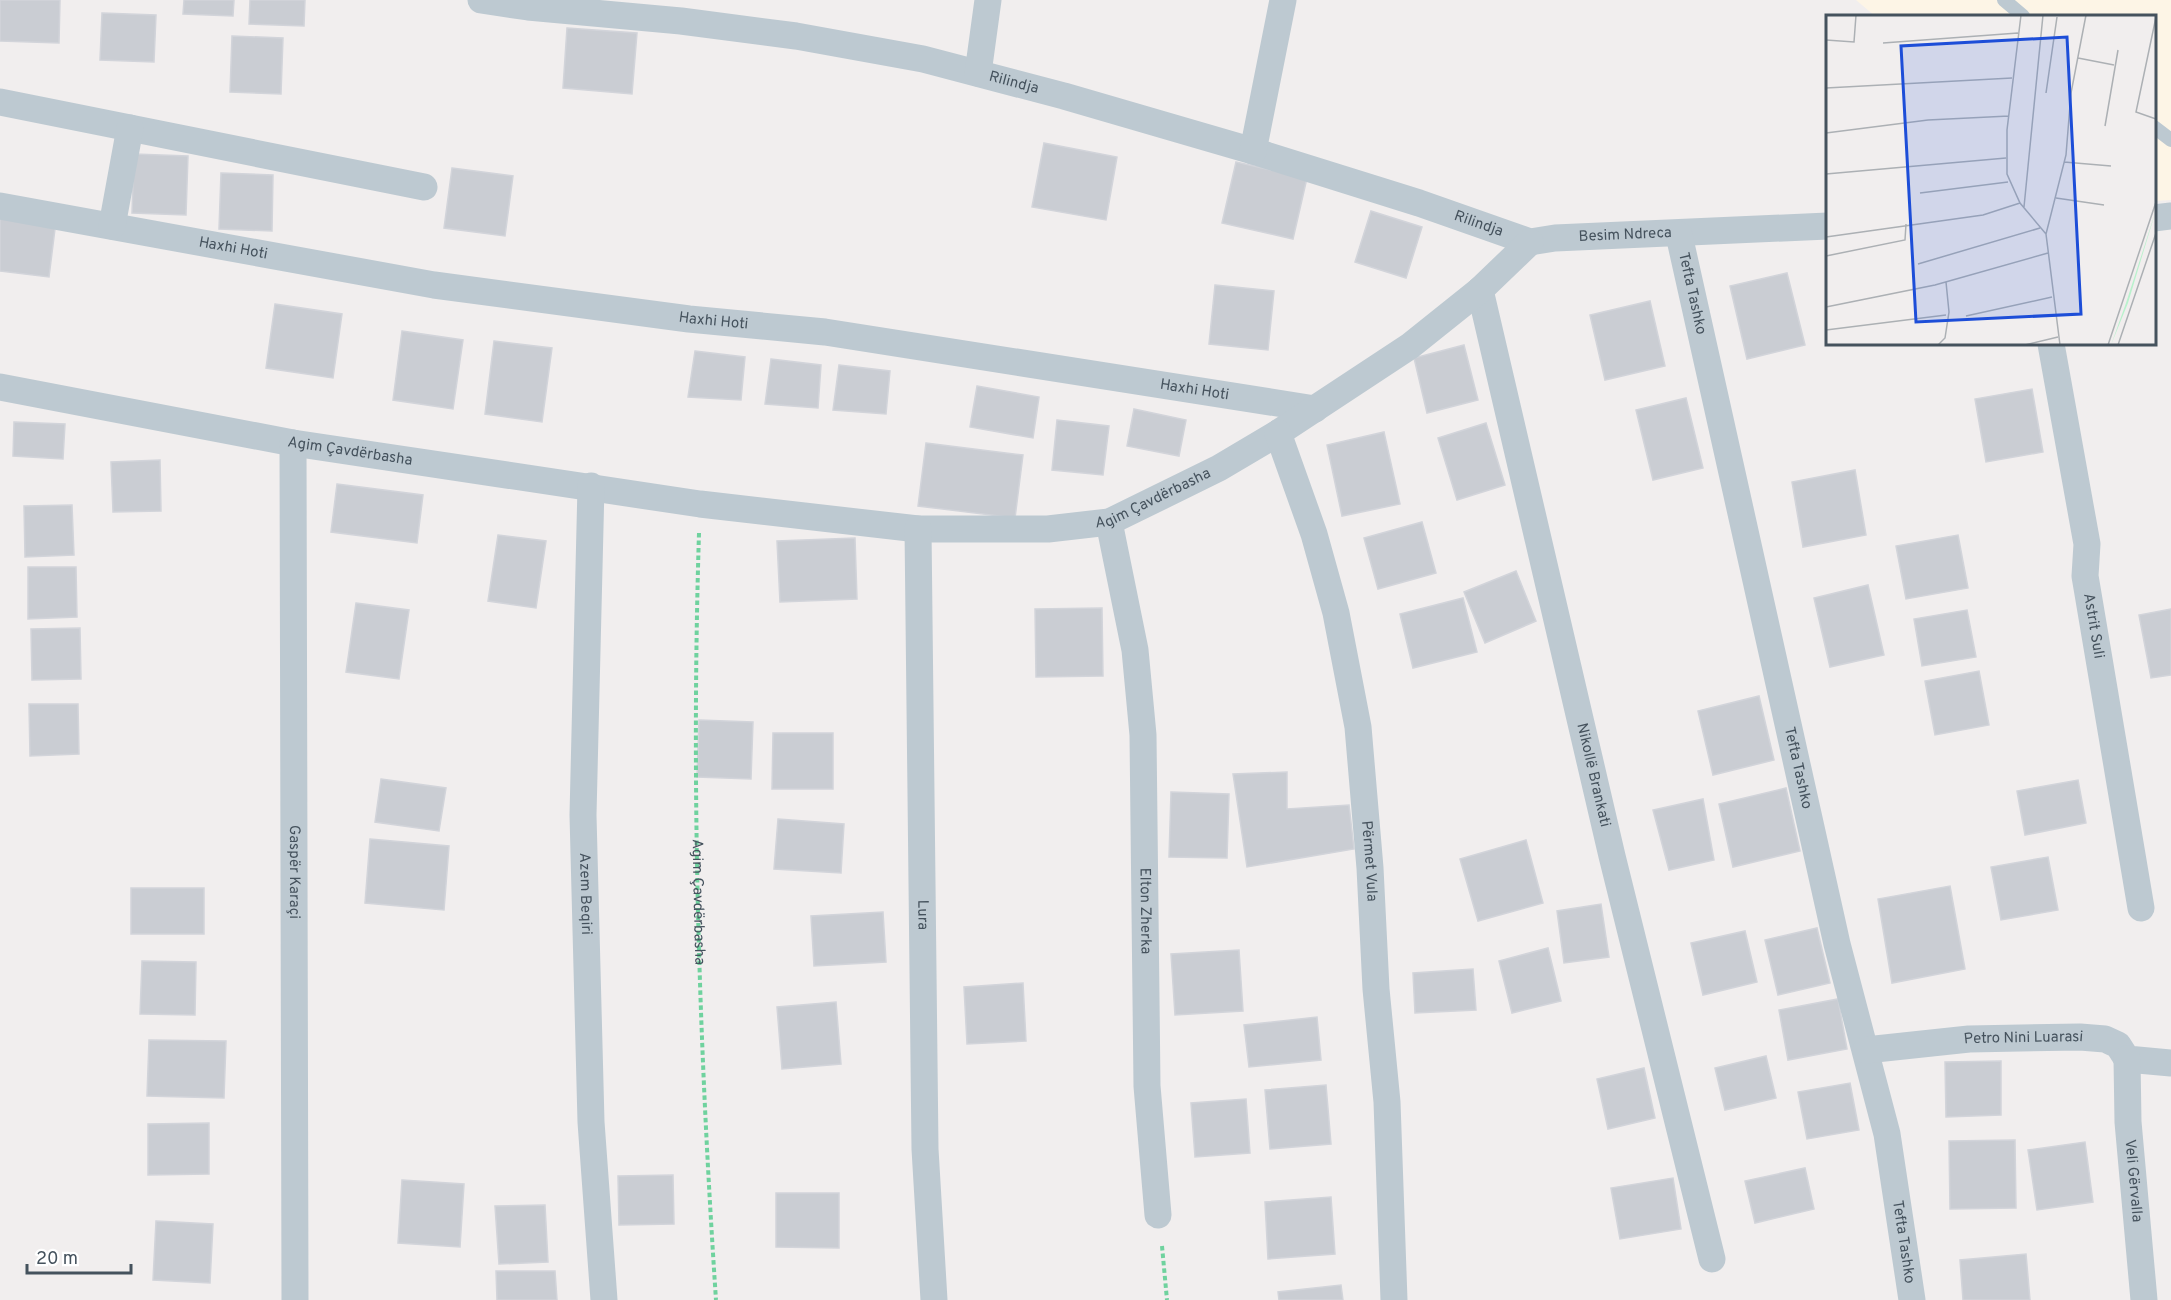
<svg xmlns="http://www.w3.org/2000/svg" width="2171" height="1300" font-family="Overpass,sans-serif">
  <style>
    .commercial { fill: #fdf5e6 }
    .building { fill: #cacdd3; stroke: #d2d4da; stroke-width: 1.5 }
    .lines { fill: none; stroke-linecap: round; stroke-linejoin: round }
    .path { stroke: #6fd29e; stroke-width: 4; stroke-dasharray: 4.5 3; stroke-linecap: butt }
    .lane { stroke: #bdc9d1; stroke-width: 14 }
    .street { stroke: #bdc9d1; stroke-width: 27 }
    .labels { text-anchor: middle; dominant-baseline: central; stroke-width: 6; stroke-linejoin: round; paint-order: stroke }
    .street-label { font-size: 15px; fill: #45525d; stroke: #fff }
    .inset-road { fill: none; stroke: #acb0b4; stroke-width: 1.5 }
    .view { fill: #1d4ed8; fill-opacity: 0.15; stroke: #1d4ed8; stroke-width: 3 }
    .inset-edge { fill: none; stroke: #45525d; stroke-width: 3 }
  </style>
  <rect width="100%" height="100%" fill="#f1eeee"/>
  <polygon class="commercial" points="1856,0 2171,0 2171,200 2155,201 2154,16 1875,16"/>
  <g class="building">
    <polygon points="0,0 60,0 59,43 0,41"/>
    <polygon points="184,0 234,0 233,16 183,14"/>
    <polygon points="250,0 305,0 304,26 249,24"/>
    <polygon points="102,13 156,15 154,62 100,60"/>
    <polygon points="567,28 637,33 632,94 563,88"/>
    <polygon points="232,36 283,38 281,94 230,92"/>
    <polygon points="1044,143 1117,157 1106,220 1032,207"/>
    <polygon points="134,154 188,156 186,215 132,213"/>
    <polygon points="1236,162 1307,178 1293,239 1222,223"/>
    <polygon points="452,168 513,176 505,236 444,228"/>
    <polygon points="221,173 273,175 272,231 219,229"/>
    <polygon points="1371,211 1422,227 1406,278 1355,262"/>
    <polygon points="0,215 56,221 49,277 0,271"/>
    <polygon points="1787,273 1805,345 1747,359 1730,286"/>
    <polygon points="1215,285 1274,291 1268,350 1209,344"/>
    <polygon points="1650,301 1665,366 1605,380 1590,315"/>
    <polygon points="275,304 342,314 333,378 266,368"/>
    <polygon points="402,331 463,340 453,409 393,400"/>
    <polygon points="494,341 552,348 542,422 485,414"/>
    <polygon points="1464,345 1478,400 1427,413 1414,358"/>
    <polygon points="695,351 745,357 741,400 688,397"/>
    <polygon points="771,359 821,365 818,408 765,404"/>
    <polygon points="839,365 890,371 886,414 833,410"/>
    <polygon points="977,386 1039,397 1033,438 970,427"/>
    <polygon points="2032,389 2043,452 1986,462 1975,399"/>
    <polygon points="1686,398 1703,468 1653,480 1636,410"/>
    <polygon points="1134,409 1186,420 1179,456 1127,446"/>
    <polygon points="1057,420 1109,426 1103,475 1052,470"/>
    <polygon points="14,422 65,424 63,459 13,456"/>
    <polygon points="1486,423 1505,485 1457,500 1438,438"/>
    <polygon points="1384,432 1400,504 1342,516 1327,445"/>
    <polygon points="926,443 1023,455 1015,518 918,506"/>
    <polygon points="160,460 161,511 113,512 111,462"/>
    <polygon points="1855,470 1866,535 1803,547 1792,482"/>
    <polygon points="337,484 423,495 417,543 331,532"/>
    <polygon points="72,505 74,555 25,557 24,506"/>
    <polygon points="1422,522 1436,573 1378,589 1364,538"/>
    <polygon points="498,535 546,541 536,608 488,601"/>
    <polygon points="1958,535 1968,588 1906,599 1896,546"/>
    <polygon points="855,538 857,599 780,602 777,541"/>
    <polygon points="28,567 76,567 77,617 28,619"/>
    <polygon points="1516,571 1536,621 1485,643 1464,592"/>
    <polygon points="1868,585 1884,655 1830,667 1814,598"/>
    <polygon points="1463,598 1477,652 1413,668 1400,614"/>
    <polygon points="356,603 409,610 399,679 346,672"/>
    <polygon points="1102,608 1103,676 1036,677 1035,609"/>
    <polygon points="2171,609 2171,675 2151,678 2139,615"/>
    <polygon points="1967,610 1976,657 1922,666 1914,619"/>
    <polygon points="80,628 81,679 32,680 31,629"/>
    <polygon points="1979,671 1989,725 1935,735 1925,681"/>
    <polygon points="1759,696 1774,760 1713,775 1698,711"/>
    <polygon points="29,704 78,704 79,754 30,756"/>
    <polygon points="699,720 753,722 751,779 697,777"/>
    <polygon points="773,733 833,733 833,789 772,789"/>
    <polygon points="1287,772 1287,809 1349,805 1354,849 1247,867 1233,774"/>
    <polygon points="381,779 446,788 439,831 375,822"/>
    <polygon points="2078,780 2086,823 2025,835 2017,791"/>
    <polygon points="1786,788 1800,851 1733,867 1719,804"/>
    <polygon points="1171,792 1229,794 1227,858 1169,857"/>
    <polygon points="1703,799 1714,860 1669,870 1653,810"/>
    <polygon points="778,819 844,824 841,873 774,869"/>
    <polygon points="370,839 449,846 444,910 365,903"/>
    <polygon points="1526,840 1543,903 1478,921 1460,859"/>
    <polygon points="2048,857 2058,910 2001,920 1991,867"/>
    <polygon points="1950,886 1965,969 1892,983 1878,899"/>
    <rect x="131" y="888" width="73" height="46"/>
    <polygon points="1601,904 1609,957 1564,963 1557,911"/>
    <polygon points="883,912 886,962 814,966 811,916"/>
    <polygon points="1817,928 1830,983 1778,995 1765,940"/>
    <polygon points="1745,931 1757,982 1703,995 1691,943"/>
    <polygon points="1548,948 1561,1001 1512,1013 1499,961"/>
    <polygon points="1239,950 1243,1011 1175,1015 1171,954"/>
    <polygon points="142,961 196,962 195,1015 140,1014"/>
    <polygon points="1473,969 1476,1010 1415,1013 1413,973"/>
    <polygon points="1023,983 1026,1041 967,1044 964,987"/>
    <polygon points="1838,999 1847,1049 1788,1060 1779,1010"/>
    <polygon points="836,1002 841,1064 782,1069 777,1007"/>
    <polygon points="1317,1017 1321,1060 1249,1067 1244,1025"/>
    <polygon points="149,1040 226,1041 224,1098 147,1096"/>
    <polygon points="1766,1056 1776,1098 1725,1110 1715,1068"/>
    <polygon points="2001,1061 2001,1115 1946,1117 1945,1062"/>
    <polygon points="1644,1068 1655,1118 1608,1129 1597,1079"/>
    <polygon points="1850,1083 1859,1130 1807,1139 1798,1092"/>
    <polygon points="1326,1085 1331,1144 1270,1149 1265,1090"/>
    <polygon points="1246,1099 1250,1153 1195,1157 1191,1103"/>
    <polygon points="209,1123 209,1174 148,1175 148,1124"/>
    <polygon points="2015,1140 2016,1208 1950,1209 1949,1141"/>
    <polygon points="2085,1142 2093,1202 2037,1210 2028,1150"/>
    <polygon points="1805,1168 1814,1209 1755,1223 1745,1181"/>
    <polygon points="673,1175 674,1224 619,1225 618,1176"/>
    <polygon points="1673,1178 1681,1229 1620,1239 1611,1188"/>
    <polygon points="402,1180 464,1184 460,1247 398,1243"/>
    <polygon points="776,1193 839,1193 839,1248 776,1247"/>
    <polygon points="1331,1197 1335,1254 1268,1259 1265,1202"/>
    <polygon points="545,1205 548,1262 499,1264 495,1206"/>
    <polygon points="156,1221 213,1224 210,1283 153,1280"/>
    <polygon points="2026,1254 2030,1300 1963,1300 1960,1260"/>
    <polygon points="496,1271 555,1271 557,1300 497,1300"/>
    <polygon points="1341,1285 1343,1300 1279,1300 1278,1292"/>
  </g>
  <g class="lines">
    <g class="path">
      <path id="s1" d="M699,533C691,789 699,1045 716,1300"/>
      <polyline points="1162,1246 1167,1300"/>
    </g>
    <g class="lane">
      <polyline points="2004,0 2023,16"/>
      <polyline points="2154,127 2171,140"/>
    </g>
    <g class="street">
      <path id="s2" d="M481,0L528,7L681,21L796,36L923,59L1064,96L1253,151L1419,203L1530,242L1555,238L1828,226"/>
      <polyline points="978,73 988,0"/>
      <polyline points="0,102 424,187"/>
      <polyline points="1253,151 1283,0"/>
      <path id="s3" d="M0,206L434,285L689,319L825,332L1315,409"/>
      <polyline points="2154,218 2171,216"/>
      <polyline points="112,226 130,128"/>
      <path id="s4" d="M1679,235L1837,944L1887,1134L1912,1300"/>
      <path id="s5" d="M1480,290L1612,856L1712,1259"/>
      <path id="s6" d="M2051,344L2087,544L2085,576L2141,908"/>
      <path id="s7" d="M0,387L293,443L700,504L918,529H1048L1109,522L1219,468L1278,433L1410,346L1480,290L1530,242"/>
      <path id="s8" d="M1278,433L1314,534L1336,613L1358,727L1370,868L1376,989L1387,1102L1394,1300"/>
      <path id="s9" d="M293,443L295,1300"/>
      <path id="s10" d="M591,486L583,815L591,1122L604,1300"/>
      <path id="s11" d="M1109,522L1135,650L1143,735L1147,1086L1158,1215"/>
      <path id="s12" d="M918,529L925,1149L934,1300"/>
      <path id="s13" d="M1866,1050L1969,1039L2080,1037L2105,1039L2118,1045L2127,1059L2171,1063"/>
      <path id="s14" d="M2127,1059L2128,1122L2144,1300"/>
    </g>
  </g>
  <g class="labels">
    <g class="street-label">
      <text stroke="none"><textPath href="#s2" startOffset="540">Rilindja</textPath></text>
      <text stroke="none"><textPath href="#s2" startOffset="1026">Rilindja</textPath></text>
      <text stroke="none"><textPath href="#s2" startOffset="1176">Besim Ndreca</textPath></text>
      <text stroke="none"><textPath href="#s3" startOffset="237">Haxhi Hoti</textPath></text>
      <text stroke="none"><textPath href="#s4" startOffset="60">Tefta Tashko</textPath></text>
      <text stroke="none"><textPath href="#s3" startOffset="723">Haxhi Hoti</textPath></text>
      <text stroke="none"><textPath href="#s3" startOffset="1209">Haxhi Hoti</textPath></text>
      <text stroke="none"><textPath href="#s7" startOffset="356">Agim Çavdërbasha</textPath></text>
      <text stroke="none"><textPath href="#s7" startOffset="1170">Agim Çavdërbasha</textPath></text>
      <text stroke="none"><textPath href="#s6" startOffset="286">Astrit Suli</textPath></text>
      <text stroke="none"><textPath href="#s4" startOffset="546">Tefta Tashko</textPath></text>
      <text stroke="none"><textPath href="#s5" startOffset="498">Nikollë Brankati</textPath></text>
      <text stroke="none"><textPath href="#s8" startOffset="440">Përmet Vula</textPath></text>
      <text stroke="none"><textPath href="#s9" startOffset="429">Gaspër Karaçi</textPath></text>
      <text stroke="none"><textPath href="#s10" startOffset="408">Azem Beqiri</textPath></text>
      <text stroke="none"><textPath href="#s1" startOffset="369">Agim Çavdërbasha</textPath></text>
      <text stroke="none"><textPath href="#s11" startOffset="392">Elton Zherka</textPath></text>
      <text stroke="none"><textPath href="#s12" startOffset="386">Lura</textPath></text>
      <text stroke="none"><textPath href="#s13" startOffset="158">Petro Nini Luarasi</textPath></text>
      <text stroke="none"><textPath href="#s14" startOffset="122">Veli Gërvalla</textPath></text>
      <text stroke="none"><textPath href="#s4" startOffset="1032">Tefta Tashko</textPath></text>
    </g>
  </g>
  <g transform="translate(1826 15)">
    <rect width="330" height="330" fill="#f1eeee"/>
    <path d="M330,195L302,288L285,330L300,288Z" fill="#b9f2cd"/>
    <path class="inset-road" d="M195,0L181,115V159L194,188L220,219M330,2L310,97L330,104M0,25L28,27L30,0M57,28L192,18M252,43L288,50M0,73L186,63M220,78L231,2M279,111L292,35M0,118L102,105L183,101M238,147L285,151M0,159L180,143M94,178L182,167M230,183L278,190M198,192L217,0M0,222L157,200L194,188M0,241L79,225L80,209M92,249L214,213M0,292L109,270L222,238M140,301L226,282M0,315L120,300M112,330L119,323L123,297L120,267M199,330L232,322M234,330L220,219L240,140L245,78L260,0M282,330L330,187M292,330L330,218"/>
    <path class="view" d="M241,22L255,299L90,307L75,31Z"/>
    <rect width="330" height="330" class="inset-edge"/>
  </g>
  <path d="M27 1264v9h104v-9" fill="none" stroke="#45525d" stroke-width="3"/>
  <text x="36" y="1264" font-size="18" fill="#45525d" stroke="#ffffff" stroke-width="4.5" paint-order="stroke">20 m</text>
</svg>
